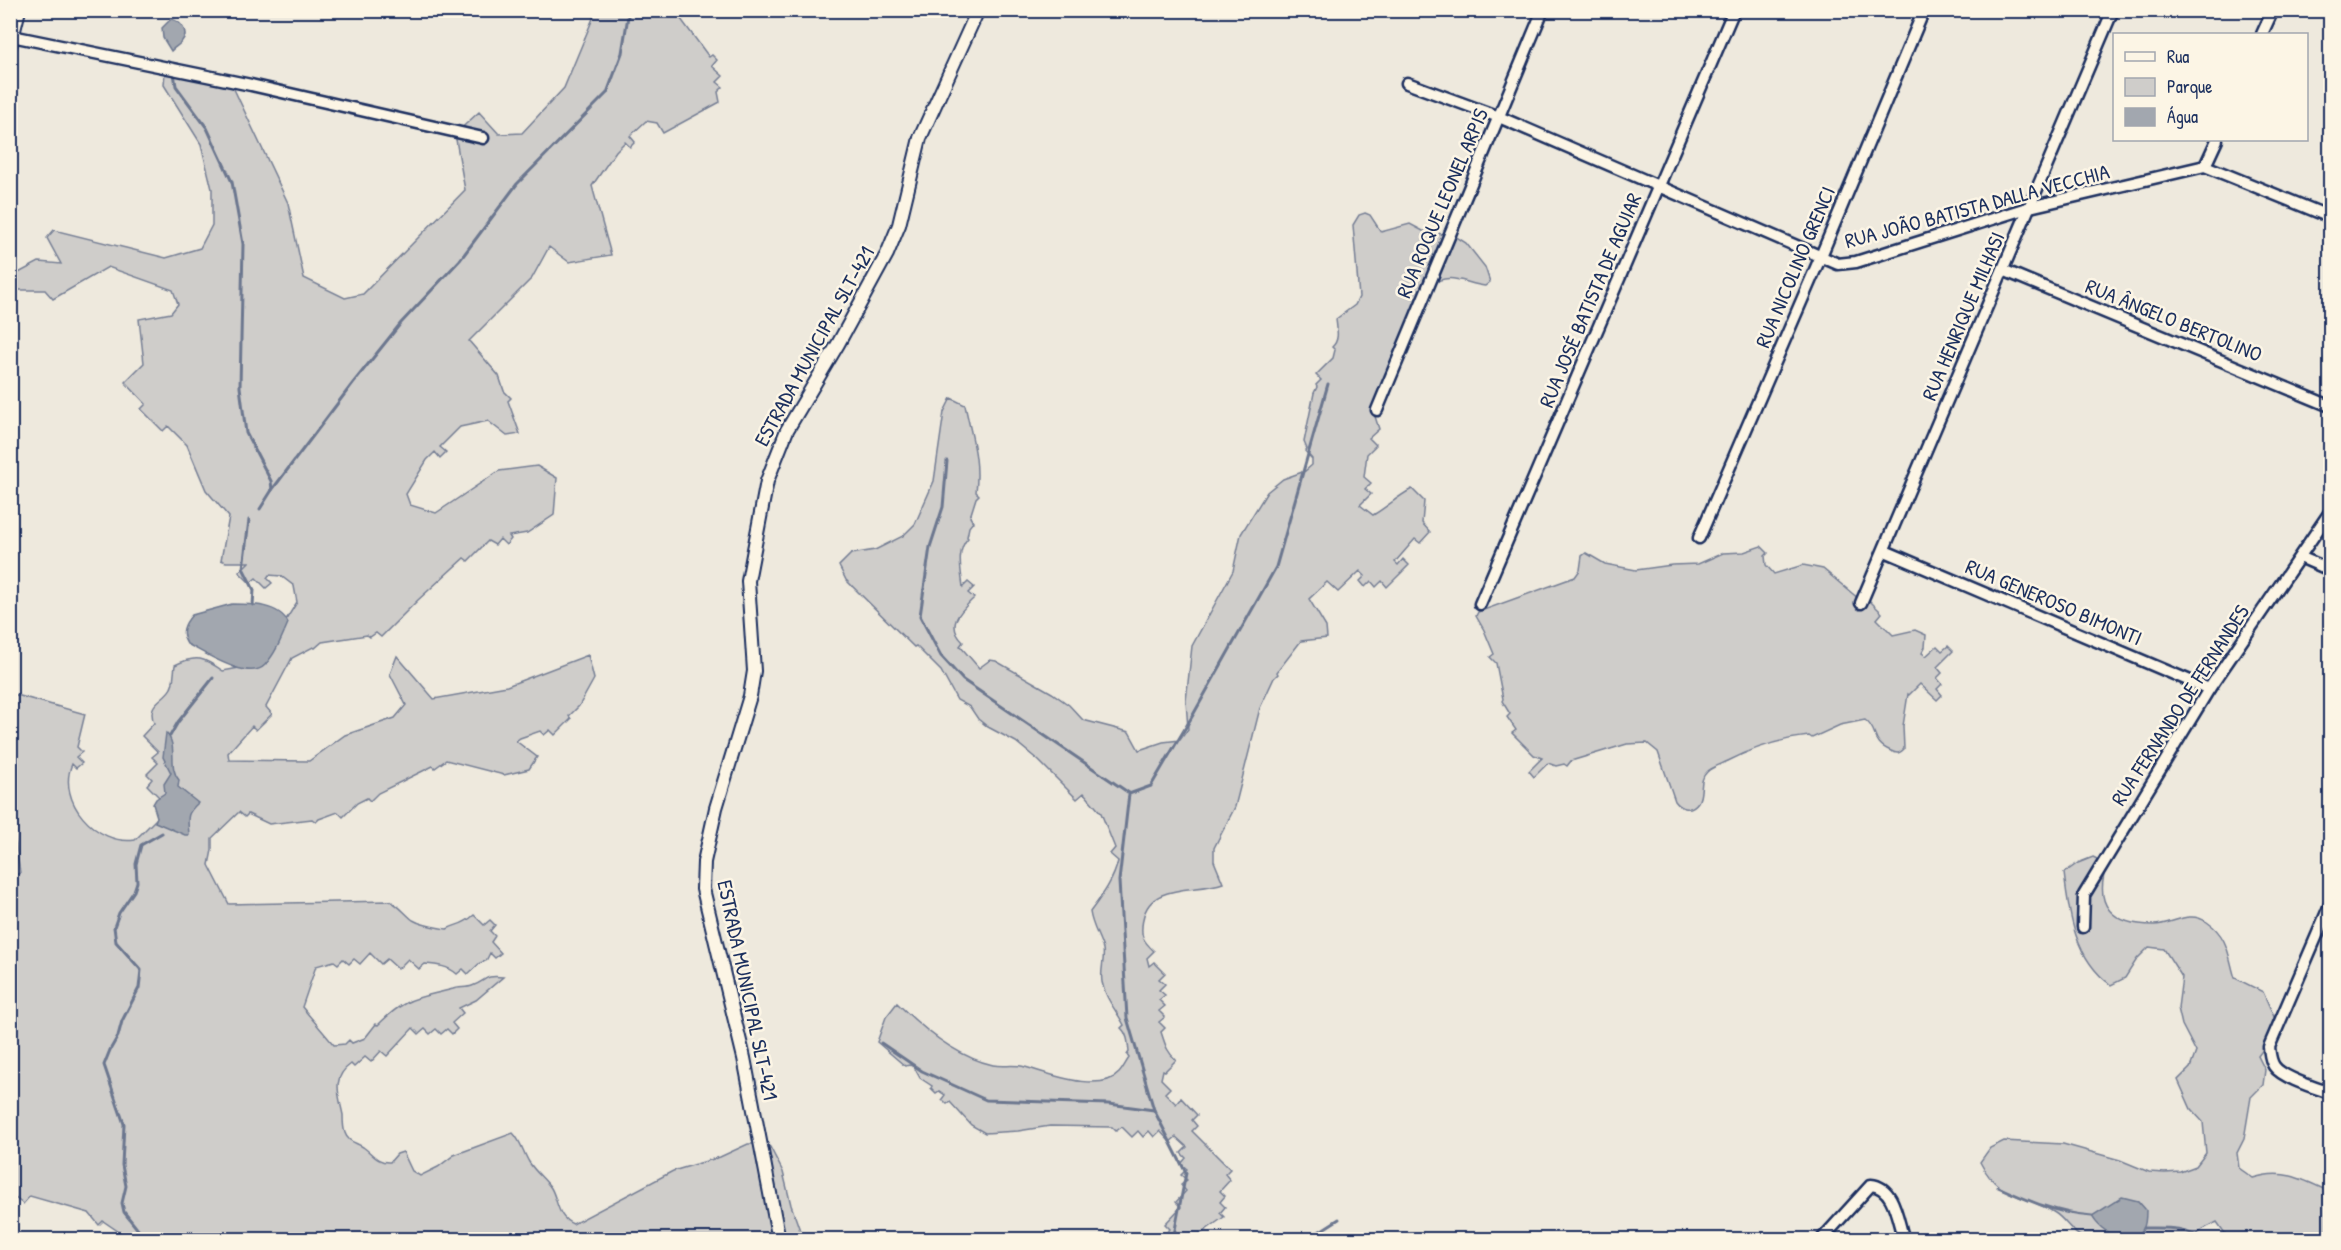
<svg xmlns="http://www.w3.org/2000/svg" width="2341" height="1250" font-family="'Patrick Hand',sans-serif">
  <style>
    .green { fill: #cfcdca; stroke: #757e94; stroke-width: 1.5 }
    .water { fill: #a2a7af; stroke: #6c778f; stroke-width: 1.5 }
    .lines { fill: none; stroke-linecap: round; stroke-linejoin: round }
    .stream { stroke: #6c778f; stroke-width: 3 }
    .minor-casing { stroke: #1b2f5e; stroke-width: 15 }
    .tertiary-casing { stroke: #1b2f5e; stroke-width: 16 }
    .minor { stroke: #fcf5e5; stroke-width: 10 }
    .tertiary { stroke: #fcf5e5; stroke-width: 12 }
    .labels { text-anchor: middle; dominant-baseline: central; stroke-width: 5; stroke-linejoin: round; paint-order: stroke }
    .street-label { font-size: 21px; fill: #1b2f5e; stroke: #fcf5e5 }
  </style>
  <rect width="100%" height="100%" fill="#eee9dd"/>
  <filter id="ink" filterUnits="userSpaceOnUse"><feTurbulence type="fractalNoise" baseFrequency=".0167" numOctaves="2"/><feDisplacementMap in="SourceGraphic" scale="12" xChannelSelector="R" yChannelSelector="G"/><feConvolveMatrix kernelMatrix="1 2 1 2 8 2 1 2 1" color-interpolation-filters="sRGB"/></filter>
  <g filter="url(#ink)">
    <g class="green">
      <path d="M596,11H675L709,57L712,55L717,60L712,66L723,76L717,82L723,87L718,92L720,102L663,133L657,123L646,121L630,136L635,142L630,147L625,142L616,151L592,186L611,255L569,262L549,247L532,278L469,341L499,376L504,391L511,398L508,401L520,434L507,436L488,421L460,427L440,447L446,452L440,458L435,452L427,460L406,494L410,505L436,513L499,471L537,466L557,478L554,515L527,533L509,536L511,539L506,545L500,539L495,545L488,541L468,561L464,558L418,600L381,637L376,633L370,637L367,635L322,642L315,648L313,647L292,658L266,707L272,714L256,730L252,726L228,753L229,760L309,761L345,735L395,718L406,705L390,674L397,656L434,699L507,686L588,655L594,679L579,706L569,716L571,719L555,735L550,730L544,735L540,731L520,738L516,741L537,757L529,769L504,775L446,760L435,768L433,766L378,793L370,801L367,798L357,803L343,817L338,812L319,819L316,822L312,819L269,824L248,814L245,817L239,812L212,838V850L209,865L229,904L390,901C400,906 405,914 413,920C423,926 436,927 447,929C458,923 462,926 474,915L484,925L490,920L495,925L490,931L495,936L491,942L501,953L495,958L490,953L486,961L480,963L468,974L463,969L457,974C448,966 437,965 425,964L419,969L408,959L398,969L387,959L381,964L370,953L360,964L354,959L349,964L343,959L338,964L334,961L316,966L302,1007L334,1045L345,1044L349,1040L352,1043L365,1038L376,1024L378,1025C407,996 416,999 453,989C459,987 467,988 472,986C488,980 483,975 503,977L476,1000L459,1008L463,1013L452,1023L457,1029L452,1034L447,1029L441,1034L436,1029L430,1034L425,1029L419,1034L413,1028L387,1056L381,1051L371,1062L365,1057L354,1067L351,1064C331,1078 339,1095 343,1115C343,1121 343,1128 345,1133C348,1142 355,1142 363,1147C372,1153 377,1163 390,1162L397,1154L403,1152L412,1171L420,1176L438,1167L454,1155L513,1133C521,1141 523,1152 529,1162C535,1172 545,1179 551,1188C558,1200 557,1218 573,1224L673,1171L720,1157L748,1144H766L770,1147L783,1172L791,1205L803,1239L131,1240L103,1221L99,1225L89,1213L30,1196L23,1204L10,1194V877L20,873L11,813L10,690L13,694L85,714L77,747L82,752L76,757L82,763L76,768L72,764C56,801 97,846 135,840L163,812V801L147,785L152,779L147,774L158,763L152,757L158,752L142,736L154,723C146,702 164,701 171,688C174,683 174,671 175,665C197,654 204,658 223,671L239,668L276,636L297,602L294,586L281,576L269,575L267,578L272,583L266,588L256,578L250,583L239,572L249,562H226L221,560L229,517L206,490L187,445L168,426L163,431L141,409L146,404L125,382L144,363L139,319L171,313L178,304L173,290L108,267L53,299L45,290H11V277L39,262L61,264L47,238L54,230L166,258L200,248L212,225V189L201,144L164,85L165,71L179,68L233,87L288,203L304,278L345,298L363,294L465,190L455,134L479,112L499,134L522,133L564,88Z"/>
      <path d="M1365,213L1370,215L1381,232L1410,224L1423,231L1455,236L1466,243L1485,267L1490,282L1485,286C1466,284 1448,271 1432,285L1373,410L1379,429L1369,438L1376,445L1367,454L1364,477L1371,483L1365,489L1371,494L1360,505L1373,515C1387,507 1398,496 1412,489L1424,501L1422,523L1430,532L1420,543L1415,539L1395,562L1398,565L1403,559L1409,565L1387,587L1382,581L1376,587L1371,581L1365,587L1360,581L1365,576L1360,571L1338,592L1327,582L1309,599L1326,627L1327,638L1301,641L1277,672L1278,674L1274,678L1260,708L1235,807L1214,848V861L1223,883C1196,893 1150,882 1143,919C1140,935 1142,940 1154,951L1147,958L1149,966L1154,962L1165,973L1159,979L1165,984L1159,990L1165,995L1159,1000L1165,1006L1159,1011L1165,1017L1159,1022L1165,1028L1161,1032C1165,1043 1166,1051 1176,1060L1165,1071L1163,1070L1161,1079L1170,1088L1165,1093L1176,1104L1181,1098L1197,1115L1192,1120L1197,1126L1192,1131L1230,1169L1225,1174L1230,1180L1220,1191L1225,1196L1220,1202L1225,1207L1220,1213L1224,1217L1193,1239H1160L1170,1229L1165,1224L1181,1207L1176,1202L1186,1191L1181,1185L1187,1180L1181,1175L1187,1169L1181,1164L1186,1158L1181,1153L1187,1147L1176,1137L1170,1142L1160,1131L1154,1137L1149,1131L1143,1137L1138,1131L1132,1137L1122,1127L1116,1131L1112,1127L1050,1126L1018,1131L985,1133L971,1125L950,1102L947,1104L942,1099L945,1095L939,1091L936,1093L931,1088L932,1086L920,1078L914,1067L910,1065L905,1066L877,1042L886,1017L897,1003C922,1028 956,1057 993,1065C1003,1067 1015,1064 1025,1067C1047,1073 1100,1094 1119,1073C1123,1069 1126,1062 1129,1058L1127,1055L1129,1052C1128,1044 1128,1034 1121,1028L1124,1025C1116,1010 1105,998 1102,982C1100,970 1105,959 1103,949C1099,936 1092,926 1090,912C1101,897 1114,880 1118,861L1110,854L1115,848L1101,813L1084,793L1077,799L1039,761L1016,742L988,727L978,719L970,707L957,700L941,671L916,646L914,647L846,580L839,566L851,554L875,550L903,536L915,524L934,481L944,412L951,398L965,405C972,439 980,459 976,492L979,495L976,498L970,517L973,522L969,527L967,537L968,538C956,551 961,570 963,587L968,582L974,587L968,593L974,598C961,611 945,624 963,642L960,646L979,668L990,660L996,661L1052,693L1069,705L1083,720L1129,732L1139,750L1163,742L1180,740L1188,729L1186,701L1192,646L1233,571L1241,534L1267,492L1283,479L1305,471L1312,465V459L1305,451L1307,449L1304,442L1314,393L1317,387L1316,385L1321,380L1316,375L1333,358L1335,350L1332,347C1340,340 1337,329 1336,319L1355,305L1359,297L1353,225L1359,215Z"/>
      <path d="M1761,546L1768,553L1765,556L1766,565L1774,574L1803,565L1823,569L1859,599L1866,597L1882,613L1877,619L1893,635L1915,630L1926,635L1925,647L1922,653L1926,656L1937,646L1942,651L1948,646L1953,651L1937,667L1942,673L1937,678L1942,684L1937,689L1942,695L1937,700L1920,684L1909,695L1908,694L1903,726L1904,749C1899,754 1897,754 1891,751C1870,742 1879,730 1865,720L1840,725L1812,738L1809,736C1779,739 1755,747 1728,761C1722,764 1712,767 1707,772C1698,780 1704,793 1698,802C1691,812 1681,809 1675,801L1658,752L1647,743L1627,744L1571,761L1567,766L1564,764L1556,766L1548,763L1534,777L1529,771L1542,758L1534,755L1512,733L1516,730L1507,717L1510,714L1502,701L1503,699L1496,663L1490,657L1494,654L1484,630L1476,616L1478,612L1575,577L1580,570L1582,556L1586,553L1605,564L1636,570L1672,565L1698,564L1723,553L1744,552Z"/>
      <path d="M2093,857L2107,864C2093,906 2112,925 2154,925C2173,925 2188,909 2207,922C2229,937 2228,956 2235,978L2263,992L2279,1028L2258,1056L2265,1070L2263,1085L2251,1097L2244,1139L2237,1153L2239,1168L2253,1178C2283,1168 2303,1179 2330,1192V1239H2229L2217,1222L2203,1229L2192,1239H2086C2073,1235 2066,1220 2055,1213C2024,1193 1999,1200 1980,1162L1990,1148L2004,1141L2063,1144L2120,1160L2149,1172L2165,1173L2180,1172L2196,1166L2206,1153L2203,1122L2191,1109L2178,1080L2190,1068L2196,1052L2182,1025L2178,1008L2182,977L2164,949L2149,947L2137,959L2125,978L2111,985C2075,959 2069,915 2064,873L2078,863Z"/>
    </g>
    <g class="water">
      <path d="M171,19C180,21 190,32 182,41C180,45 174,47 171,51L163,38L162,28Z"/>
      <path d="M232,604C251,604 280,604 288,623C282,637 276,653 265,665C249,682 205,653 187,644C180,633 184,624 192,615Z"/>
      <path d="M166,733C179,746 167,766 179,780L178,787L198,803C185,815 188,818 189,835H185L155,822L157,817L153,804L156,799L165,793L164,784L171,773L163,757Z"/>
      <path d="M2122,1197L2138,1201L2146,1210C2146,1216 2146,1224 2143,1229C2131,1250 2100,1232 2092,1216Z"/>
    </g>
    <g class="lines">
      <g class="stream">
        <polyline points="174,73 176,86 207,128 232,182 243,244 240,387 246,433 271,481 272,490 260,509"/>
        <polyline points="947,461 943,507 930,547 920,616 941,656 963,680 1129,793"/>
        <polyline points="272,490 353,383 401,323 460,260 517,184 607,93 622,53 629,10"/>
        <polyline points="249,520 243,568 254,590 253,605"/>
        <polyline points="170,736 178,722 213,678"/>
        <polyline points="881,1043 922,1071 986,1100 1109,1104 1154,1110"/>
        <path d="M1998,1187C2029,1201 2058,1214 2092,1216"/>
        <path d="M2144,1228C2165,1228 2186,1226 2203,1240"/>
        <polyline points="146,1240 124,1212 122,1203 126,1186 122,1165 124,1124 104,1065 110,1050 118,1036 122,1021 139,988 141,970 116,942 114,927 119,913 134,891 137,882 136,864 141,845 162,833"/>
        <polyline points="1173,1240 1186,1173 1154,1110 1127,1018 1119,881 1129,794 1151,786 1193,715 1276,567 1328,384"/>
        <polyline points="1306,1240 1339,1219"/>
      </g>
      <g class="minor-casing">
        <g id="minor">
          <polyline points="2262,34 2273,10"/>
          <polyline points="12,36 251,85 483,138"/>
          <polyline points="1407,83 1499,117 1838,264 1856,262 2030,207 2205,166 2330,217"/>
          <polyline points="2205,166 2217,140"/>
          <polyline points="2003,270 2330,406"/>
          <polyline points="1377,410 1543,10"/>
          <polyline points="1699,538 1821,256 1924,10"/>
          <polyline points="1885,551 2209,689"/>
          <polyline points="2300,557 2330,570"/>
          <polyline points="1861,603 2113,10"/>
          <polyline points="1480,604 1734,10"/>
          <path d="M2330,905L2269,1047C2270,1054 2270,1060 2274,1066C2282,1078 2316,1088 2330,1093"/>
          <polyline points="2083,927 2084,895 2209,689 2330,512"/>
          <path d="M1821,1240L1871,1185C1895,1187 1897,1220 1904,1240"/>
        </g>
      </g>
      <g class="tertiary-casing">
        <g id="tertiary">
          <polyline points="10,46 19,10"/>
          <polyline points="779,1240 744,1058 703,889 704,862 716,808 750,696 754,671 748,581 767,481 787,430 838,344 887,254 899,225 920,138 978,10"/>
        </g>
      </g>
      <use href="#minor" class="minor"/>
      <use href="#tertiary" class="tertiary"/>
    </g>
  </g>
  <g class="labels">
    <g class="street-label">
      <text transform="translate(1442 203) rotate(-67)">RUA ROQUE LEONEL ARPIS</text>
      <text transform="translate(1977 206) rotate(-15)">RUA JOÃO BATISTA DALLA VECCHIA</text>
      <text transform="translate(1795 267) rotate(-67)">RUA NICOLINO GRENCI</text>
      <text transform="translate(1590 300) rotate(-67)">RUA JOSÉ BATISTA DE AGUIAR</text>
      <text transform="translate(1963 316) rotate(-67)">RUA HENRIQUE MILHASI</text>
      <text transform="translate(2174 320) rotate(22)">RUA ÂNGELO BERTOLINO</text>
      <text transform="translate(814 346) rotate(-61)">ESTRADA MUNICIPAL SLT-421</text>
      <text transform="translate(2054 602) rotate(23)">RUA GENEROSO BIMONTI</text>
      <text transform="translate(2180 705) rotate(-57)">RUA FERNANDO DE FERNANDES</text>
      <text transform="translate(748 990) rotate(78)">ESTRADA MUNICIPAL SLT-421</text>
    </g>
  </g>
  <rect width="2341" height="1250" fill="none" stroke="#fcf5e5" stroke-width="36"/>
  <rect x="18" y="18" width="2305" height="1214" fill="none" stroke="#1b2f5e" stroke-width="2" filter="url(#ink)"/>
  <rect x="2113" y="33" width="195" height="108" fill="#fcf5e5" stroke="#a2a6af" stroke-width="1.5"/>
  <rect x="2125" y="52" width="30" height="9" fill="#fcf5e5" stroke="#a2a6af" stroke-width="1.5"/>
  <text x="2167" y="63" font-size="18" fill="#1b2f5e">Rua</text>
  <rect x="2125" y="78" width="30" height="18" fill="#cfcdca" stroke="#a2a6af" stroke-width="1.5"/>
  <text x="2167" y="93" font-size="18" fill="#1b2f5e">Parque</text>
  <rect x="2125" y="108" width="30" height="18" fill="#a2a7af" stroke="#a2a6af" stroke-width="1.5"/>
  <text x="2167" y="123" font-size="18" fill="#1b2f5e">Água</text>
</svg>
